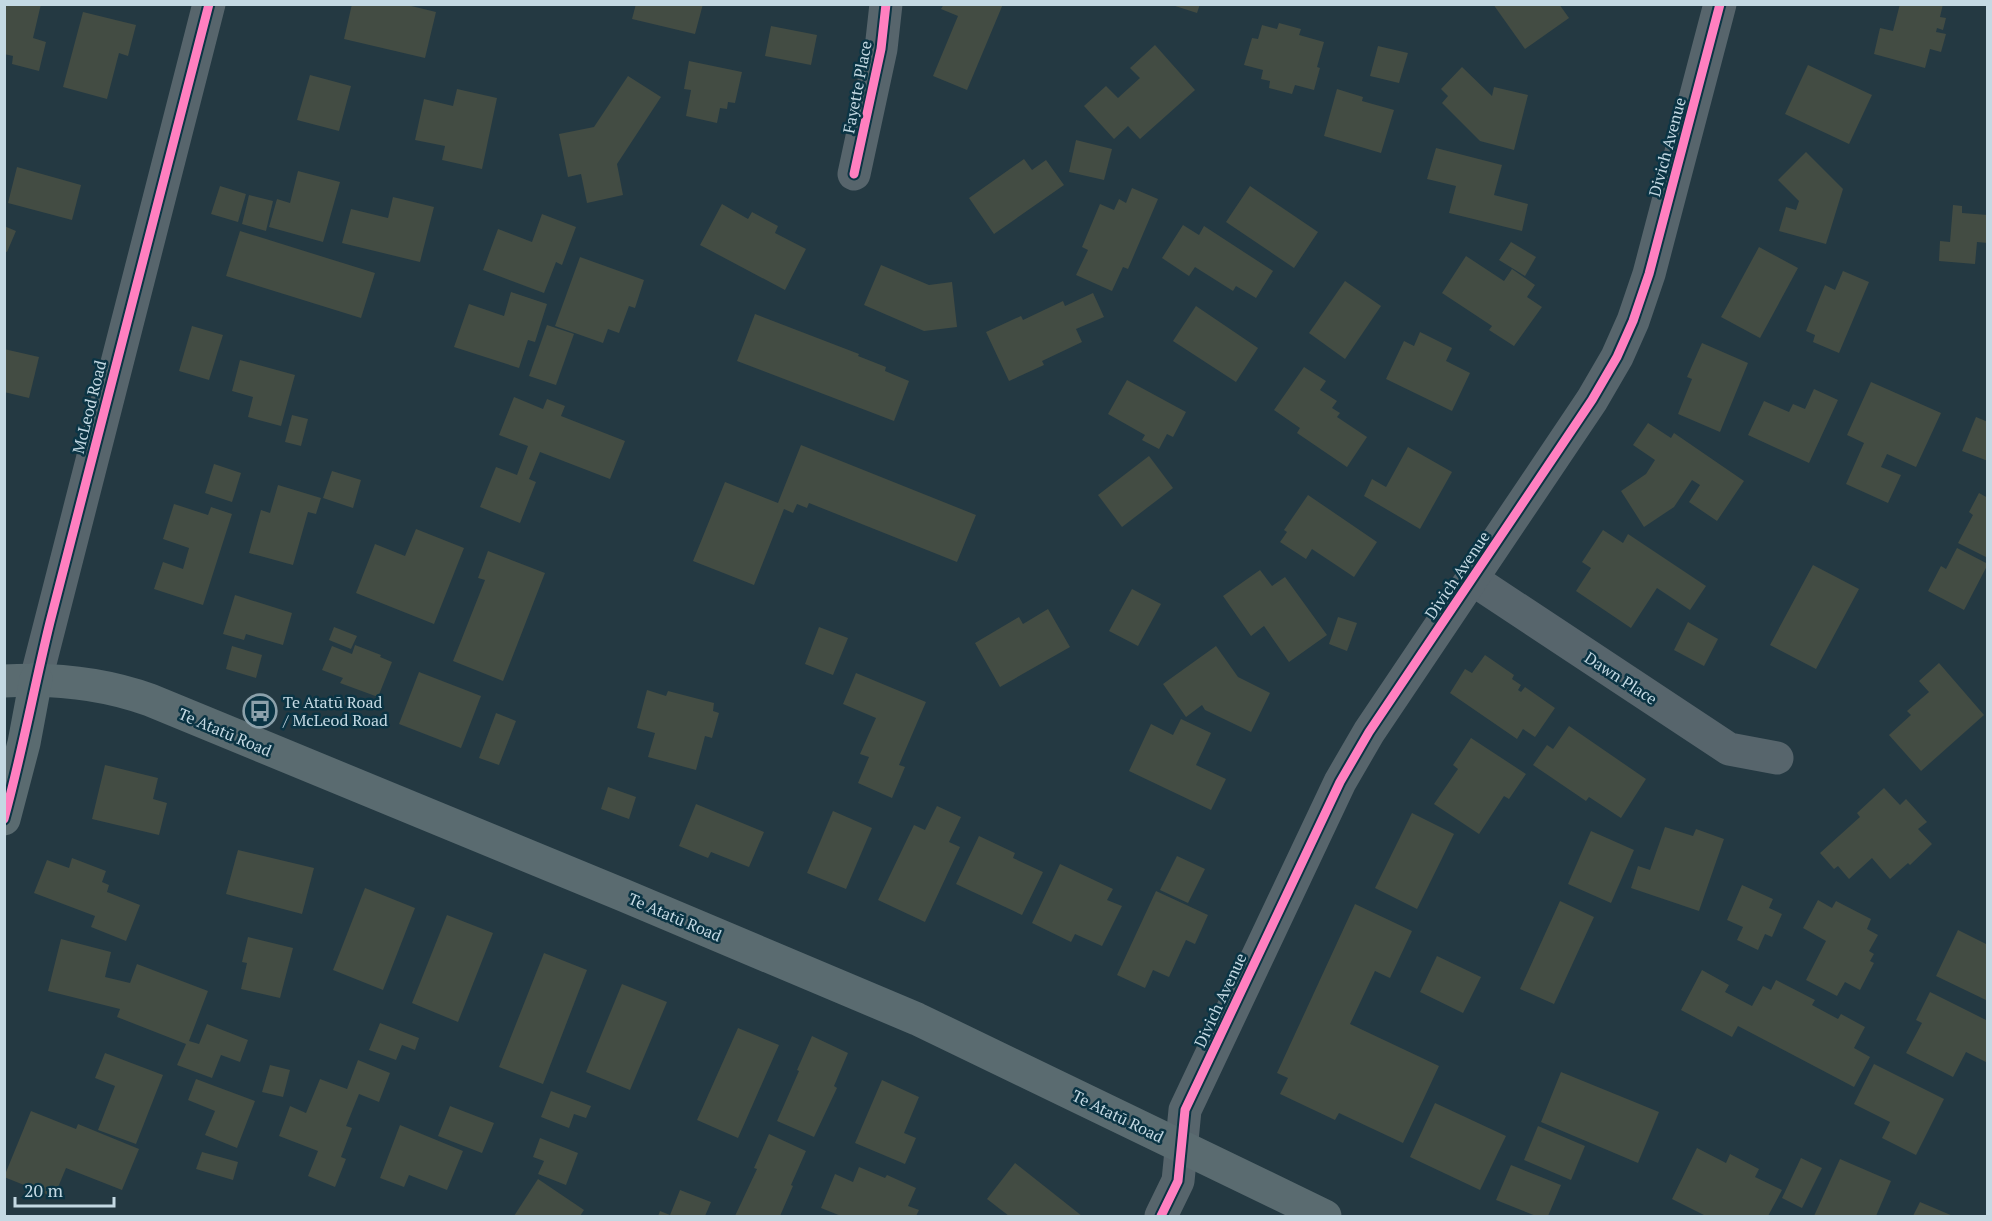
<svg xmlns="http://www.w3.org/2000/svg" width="1992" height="1221" font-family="'PT Serif',serif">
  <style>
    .building { fill: #434c43 }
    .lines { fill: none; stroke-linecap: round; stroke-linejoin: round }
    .street { stroke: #57656c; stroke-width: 33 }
    .secondary { stroke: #5a6b70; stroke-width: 33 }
    .cycleway-casing { stroke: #0b3444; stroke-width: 13 }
    .cycleway { stroke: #ff80c0; stroke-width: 9 }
    .labels { text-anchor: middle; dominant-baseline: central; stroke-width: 5; stroke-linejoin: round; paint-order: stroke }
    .street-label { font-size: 16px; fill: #c4d9e3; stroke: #0b3444 }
    .poi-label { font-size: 16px; fill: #c4d9e3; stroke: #0b3444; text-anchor: start }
  </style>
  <rect width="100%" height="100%" fill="#243942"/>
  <g class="building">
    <polygon points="4,4 41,4 33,38 46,42 39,71 12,64 13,56 4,54"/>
    <polygon points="352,4 403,4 436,12 425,58 344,39"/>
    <polygon points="636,4 703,4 695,34 632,19"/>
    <polygon points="944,4 1003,4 967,90 933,76 958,16 941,9"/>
    <polygon points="1169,4 1200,4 1197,13"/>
    <polygon points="1493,4 1559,4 1569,18 1525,49"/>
    <polygon points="1900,4 1943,4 1940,17 1946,18 1943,30 1937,28 1936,32 1946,34 1941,52 1930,49 1925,68 1874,54 1880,28 1893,31"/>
    <polygon points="83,12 136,25 128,56 119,53 107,99 63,87"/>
    <polygon points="1279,23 1301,29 1299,35 1324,42 1317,67 1320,68 1314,90 1295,85 1292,94 1269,88 1270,81 1261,79 1263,70 1244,65 1252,38 1258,39 1262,25 1277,29"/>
    <polygon points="771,26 817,35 811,65 765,56"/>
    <polygon points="1155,45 1195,90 1140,139 1128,126 1114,139 1084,106 1106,86 1118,98 1140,78 1130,68"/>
    <polygon points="1378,46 1408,53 1399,83 1370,76"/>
    <polygon points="689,61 742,72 735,103 728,102 727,109 720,108 717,123 686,116 691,90 684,89"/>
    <polygon points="1808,65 1872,95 1849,144 1785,114"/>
    <polygon points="1462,67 1492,96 1494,87 1528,95 1514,150 1480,141 1442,103 1448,96 1441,89"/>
    <polygon points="310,75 351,86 339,131 297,120"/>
    <polygon points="628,76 661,97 617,164 623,195 587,203 581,174 568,177 559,134 594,127"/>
    <polygon points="457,89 497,98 482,169 442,160 445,146 415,140 424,99 453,106"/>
    <polygon points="1337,89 1363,97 1362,101 1394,110 1381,153 1324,136"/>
    <polygon points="1076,140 1112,149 1104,180 1069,172"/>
    <polygon points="1436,148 1502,165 1494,195 1528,204 1522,231 1449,213 1456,186 1427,179"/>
    <polygon points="1806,152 1843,189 1826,244 1779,231 1786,207 1796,210 1799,201 1778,180"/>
    <polygon points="1024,159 1032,170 1046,160 1064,185 994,234 969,198"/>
    <polygon points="17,167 81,185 72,220 8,203"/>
    <polygon points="298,171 340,182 323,242 269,227 277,199 290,203"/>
    <polygon points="220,186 246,194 238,222 211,214"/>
    <polygon points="1250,186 1318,232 1294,268 1226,222"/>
    <polygon points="1132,188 1158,199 1128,269 1123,267 1112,291 1076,275 1088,250 1082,247 1100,204 1114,210 1119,199 1126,203"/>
    <polygon points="249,195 273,201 266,231 242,224"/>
    <polygon points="393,197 434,207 420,262 342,243 351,209 388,218"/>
    <polygon points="722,204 748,219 752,212 778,226 775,233 806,249 785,290 700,245"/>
    <polygon points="1953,205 1962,206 1962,213 1988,215 1988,243 1977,242 1975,264 1939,261 1940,241 1950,242"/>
    <polygon points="542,214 576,227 562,265 556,262 544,293 483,270 498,229 532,242"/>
    <polygon points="1183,225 1199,235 1204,226 1273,271 1256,298 1236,286 1233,291 1195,267 1189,276 1162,258"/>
    <polygon points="4,226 16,231 7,252 4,251"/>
    <polygon points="240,231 375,273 361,318 226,276"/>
    <polygon points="1511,242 1536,257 1525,276 1499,260"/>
    <polygon points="1759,247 1798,268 1760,338 1721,317"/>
    <polygon points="1466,256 1504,281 1512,269 1535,285 1527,297 1542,307 1514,346 1489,330 1492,326 1442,293"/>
    <polygon points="580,257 644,280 635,308 629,306 619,333 608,329 603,343 555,326"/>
    <polygon points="881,265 929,285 952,282 957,327 924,331 864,305"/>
    <polygon points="1843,271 1869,282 1839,353 1813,342 1815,335 1806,331 1825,285 1835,290"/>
    <polygon points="1345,281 1381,306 1345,359 1309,333"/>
    <polygon points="511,292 547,304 535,342 528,340 519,368 454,347 469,304 504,316"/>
    <polygon points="1093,293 1104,317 1076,329 1082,342 1042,361 1044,365 1009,381 986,332 1021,316 1023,320 1063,301 1065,306"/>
    <polygon points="1196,306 1258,348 1236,382 1173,341"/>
    <polygon points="755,314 859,354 858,356 886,367 885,371 909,381 894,421 737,361"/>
    <polygon points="547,325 574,334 556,385 529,376"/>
    <polygon points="192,326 223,335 209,380 179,371"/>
    <polygon points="1420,332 1452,348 1446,361 1470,373 1452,411 1386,379 1404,341 1414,346"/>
    <polygon points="1702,343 1748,363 1720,432 1678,414 1692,379 1687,377"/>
    <polygon points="4,349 39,357 29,398 4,392"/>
    <polygon points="240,360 295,375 281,426 248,417 253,397 232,391"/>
    <polygon points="1304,367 1326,381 1320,390 1337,401 1332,408 1340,413 1337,417 1367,437 1347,467 1297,433 1300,428 1274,410"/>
    <polygon points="1127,380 1186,412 1173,437 1167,434 1159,449 1142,440 1145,435 1108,414"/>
    <polygon points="1871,382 1941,413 1916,467 1887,454 1881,467 1901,475 1888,503 1846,484 1864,443 1847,435"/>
    <polygon points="1814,389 1838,400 1809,463 1748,435 1764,401 1789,412 1793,404 1805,409"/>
    <polygon points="514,397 543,409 547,399 565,406 561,416 625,441 610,479 540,452 529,479 536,482 520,523 480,507 496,467 517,475 528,446 499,435"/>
    <polygon points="292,415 308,419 301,446 285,442"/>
    <polygon points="1976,417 1988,422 1988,461 1962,451"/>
    <polygon points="1648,423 1671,438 1674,433 1744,481 1717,521 1689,502 1700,485 1692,480 1674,507 1644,527 1621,491 1646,474 1655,460 1633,445"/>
    <polygon points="801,445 976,515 957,562 809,503 807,508 797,504 793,513 784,509 754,585 693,561 725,482 778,503"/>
    <polygon points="1408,447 1452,472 1420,529 1364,496 1372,479 1386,487"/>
    <polygon points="1149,456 1173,488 1122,527 1098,495"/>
    <polygon points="214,464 241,473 232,502 205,493"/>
    <polygon points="332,471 361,480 353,508 323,498"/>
    <polygon points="278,485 321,498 316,514 308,512 293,565 249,553 261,510 270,513"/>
    <polygon points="1979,493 1988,498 1988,558 1958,543 1973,515 1969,512"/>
    <polygon points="1308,495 1377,542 1354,577 1312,549 1306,559 1280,542 1287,532 1284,530"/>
    <polygon points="174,504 208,515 211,507 232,514 203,605 154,589 163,562 183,569 189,548 163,539"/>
    <polygon points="416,529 464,548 434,624 356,593 375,544 405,556"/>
    <polygon points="1603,530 1623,543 1628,534 1706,586 1690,610 1657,588 1631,628 1576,591 1591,568 1582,562"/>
    <polygon points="1957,548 1988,564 1964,610 1928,591 1941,566 1946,569"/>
    <polygon points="488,551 545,573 503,681 453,661 485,580 478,578"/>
    <polygon points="1813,565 1859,589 1816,669 1770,645"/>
    <polygon points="1260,570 1272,586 1285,577 1327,635 1289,662 1264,626 1251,636 1223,596"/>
    <polygon points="1132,589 1161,604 1138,646 1109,631"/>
    <polygon points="235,595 292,613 283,645 246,634 244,640 223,634"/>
    <polygon points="1048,609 1070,647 1000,687 975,643 1019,617 1023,624"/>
    <polygon points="1338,617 1357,623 1347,651 1329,644"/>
    <polygon points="1688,622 1718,639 1704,666 1674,650"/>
    <polygon points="334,627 357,636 351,649 329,640"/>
    <polygon points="819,627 848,638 833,675 805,664"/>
    <polygon points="355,645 381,655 380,657 392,662 378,697 340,683 343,678 322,670 332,646 352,654"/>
    <polygon points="232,646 262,655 256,678 226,669"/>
    <polygon points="1216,646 1238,677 1270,693 1251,732 1205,710 1202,705 1186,717 1163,684"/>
    <polygon points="1485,655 1514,675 1512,679 1521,685 1518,690 1521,692 1525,687 1555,708 1535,737 1523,729 1517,739 1450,693 1465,669 1472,673"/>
    <polygon points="1939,663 1984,715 1921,771 1889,735 1911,715 1907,711 1929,692 1919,681"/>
    <polygon points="419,672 481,696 461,748 399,724"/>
    <polygon points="856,673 926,702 899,765 905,767 892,798 858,783 869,757 860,754 876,718 843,704"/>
    <polygon points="647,690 666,696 668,691 714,703 713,711 719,713 712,738 705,736 696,770 648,757 655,733 637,728"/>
    <polygon points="496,713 516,721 499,765 479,758"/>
    <polygon points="1181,719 1211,733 1196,765 1226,779 1211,810 1129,771 1151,724 1173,735"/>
    <polygon points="1569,726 1646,779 1621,818 1589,797 1586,801 1533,765 1547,745 1553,749"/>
    <polygon points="1471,738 1526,774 1509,799 1504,796 1479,834 1434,804 1458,769 1453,765"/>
    <polygon points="105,765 158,778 153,799 167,803 159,835 92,819"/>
    <polygon points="608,787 636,797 629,819 601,809"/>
    <polygon points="1884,788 1900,805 1906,799 1927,822 1918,829 1932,844 1910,865 1908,863 1890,879 1872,858 1849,879 1838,866 1834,869 1820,853 1860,817 1857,813"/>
    <polygon points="696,804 764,832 749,867 711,852 708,858 679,846"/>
    <polygon points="937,806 961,817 949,842 960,847 925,922 878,900 914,825 925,830"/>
    <polygon points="833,811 872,828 846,889 807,873"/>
    <polygon points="1412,813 1454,834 1417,909 1375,888"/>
    <polygon points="1665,827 1693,836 1696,829 1724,839 1699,911 1631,888 1638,866 1650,870"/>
    <polygon points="1591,831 1634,850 1611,903 1568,884"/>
    <polygon points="979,836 1015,853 1013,858 1043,872 1022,915 956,884"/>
    <polygon points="238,850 314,868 302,914 226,894"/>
    <polygon points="1177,856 1205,869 1188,903 1160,890"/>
    <polygon points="72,858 106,871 102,882 109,885 107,892 140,905 126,941 91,927 95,916 34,893 47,860 69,868"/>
    <polygon points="1060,864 1113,889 1107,900 1122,906 1102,946 1075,934 1071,942 1032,923"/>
    <polygon points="1742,885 1773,899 1769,908 1782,914 1772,937 1765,934 1758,950 1737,940 1743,927 1727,920"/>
    <polygon points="365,888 415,908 383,990 333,970"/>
    <polygon points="1156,891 1208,915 1195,944 1186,940 1169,977 1153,970 1145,988 1117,975"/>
    <polygon points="1818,900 1832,908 1836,901 1871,919 1867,929 1878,935 1869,951 1874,954 1870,961 1874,963 1860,990 1845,982 1837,996 1806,980 1826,941 1803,928"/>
    <polygon points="1560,901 1594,917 1554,1004 1520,989"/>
    <polygon points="1355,904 1412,931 1390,978 1375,971 1350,1024 1439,1066 1403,1143 1339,1113 1335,1120 1280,1094 1288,1078 1277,1073"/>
    <polygon points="447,915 493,933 458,1022 412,1003"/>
    <polygon points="1958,930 1988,945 1988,1001 1936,976"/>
    <polygon points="248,937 293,948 280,998 241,989 247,963 242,962"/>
    <polygon points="61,939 111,952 105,977 130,983 137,964 208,991 189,1041 199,1044 207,1024 248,1040 240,1062 221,1055 212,1078 177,1065 186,1044 117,1017 120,1009 48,991"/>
    <polygon points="544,953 587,970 543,1084 499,1067"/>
    <polygon points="1437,956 1481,977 1463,1013 1420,992"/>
    <polygon points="1702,970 1729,985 1725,992 1752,1006 1763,986 1771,990 1776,980 1815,1000 1812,1005 1838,1019 1841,1014 1865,1027 1854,1048 1870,1057 1854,1087 1738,1026 1732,1037 1681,1010"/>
    <polygon points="622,984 667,1002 630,1090 586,1072"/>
    <polygon points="1930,992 1988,1021 1988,1063 1966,1052 1953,1077 1906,1053 1922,1023 1916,1020"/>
    <polygon points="380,1023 419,1038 415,1050 402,1045 396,1060 369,1050"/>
    <polygon points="738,1028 779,1045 738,1138 697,1120"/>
    <polygon points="812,1036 848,1053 834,1086 837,1088 814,1137 777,1121 799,1071 797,1070"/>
    <polygon points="105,1053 163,1075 136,1144 98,1130 115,1086 95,1078"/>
    <polygon points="358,1060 390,1073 379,1102 359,1094 346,1126 352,1128 341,1157 346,1159 335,1187 308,1176 318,1151 279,1136 290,1106 306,1113 320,1079 347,1089"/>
    <polygon points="1874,1064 1944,1099 1916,1155 1882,1138 1890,1122 1854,1104"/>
    <polygon points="270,1065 290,1070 283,1097 262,1092"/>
    <polygon points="1561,1072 1659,1112 1638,1163 1541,1122"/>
    <polygon points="196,1079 255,1101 237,1148 205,1135 215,1111 188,1100"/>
    <polygon points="882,1080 919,1097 904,1133 916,1138 905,1164 855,1143"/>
    <polygon points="551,1091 591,1106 586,1118 574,1114 569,1128 541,1117"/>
    <polygon points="1435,1103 1506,1136 1480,1190 1410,1157"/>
    <polygon points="450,1106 494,1123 482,1153 438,1136"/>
    <polygon points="31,1111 76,1129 78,1124 139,1149 122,1190 66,1168 54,1197 4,1177"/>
    <polygon points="400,1125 463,1151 447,1190 409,1175 404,1187 380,1178"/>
    <polygon points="1538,1126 1585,1146 1571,1180 1524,1160"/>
    <polygon points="769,1134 806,1151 791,1185 793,1186 780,1216 735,1216 757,1169 754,1168"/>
    <polygon points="540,1138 578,1153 566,1185 538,1174 544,1161 533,1157"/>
    <polygon points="1697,1148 1726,1163 1730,1154 1759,1169 1755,1177 1782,1190 1768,1216 1706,1216 1672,1199"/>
    <polygon points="202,1152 238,1162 233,1180 196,1169"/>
    <polygon points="1801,1158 1822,1168 1802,1208 1782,1198"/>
    <polygon points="1840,1159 1891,1181 1876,1216 1814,1216"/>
    <polygon points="1015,1163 1082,1216 1009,1216 987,1199"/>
    <polygon points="1511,1165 1561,1185 1548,1216 1536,1216 1496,1200"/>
    <polygon points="859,1167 885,1178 887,1175 916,1188 908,1206 919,1210 916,1216 841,1216 821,1208 835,1174 853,1182"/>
    <polygon points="538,1179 584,1210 580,1216 514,1216"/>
    <polygon points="680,1190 711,1202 705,1216 658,1216 660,1211 670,1215"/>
    <polygon points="1920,1202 1953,1216 1913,1216"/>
  </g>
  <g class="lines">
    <g class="street">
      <polyline points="854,174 881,49 886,4"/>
      <polyline points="1472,579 1729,749 1777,758"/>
      <polyline points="36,679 209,4"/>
      <polyline points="1161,1216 1178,1181 1185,1110 1340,782 1369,732 1592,400 1617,357 1633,321 1649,274 1720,4"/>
    </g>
    <g class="secondary">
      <path d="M4,681C55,678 103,683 150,700L623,895L917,1019L1325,1216"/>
      <polyline points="4,819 24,743 36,679"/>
    </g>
    <g class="cycleway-casing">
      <g id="cycleway">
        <polyline points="854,174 881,49 886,4"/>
        <path d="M4,819C22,754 34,687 50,622L209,4"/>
        <polyline points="1161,1216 1178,1181 1185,1110 1340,782 1369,732 1592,400 1617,357 1633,321 1649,274 1720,4"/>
      </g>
    </g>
    <use href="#cycleway" class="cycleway"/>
  </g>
  <defs>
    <g id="bus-ring" transform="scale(1.725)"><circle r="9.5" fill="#0b3444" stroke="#8ca1ab" stroke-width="1.5"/><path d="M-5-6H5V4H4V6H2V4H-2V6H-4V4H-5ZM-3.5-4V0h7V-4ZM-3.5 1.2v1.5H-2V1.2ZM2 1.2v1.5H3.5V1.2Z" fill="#8ca1ab"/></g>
  </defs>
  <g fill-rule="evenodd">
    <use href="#bus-ring" x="260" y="711"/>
  </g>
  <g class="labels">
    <g class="street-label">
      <text transform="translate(857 87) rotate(-79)">Fayette Place</text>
      <text transform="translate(1667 147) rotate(-75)">Divich Avenue</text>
      <text transform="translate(89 407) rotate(-76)">McLeod Road</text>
      <text transform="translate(1457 575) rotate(-56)">Divich Avenue</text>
      <text transform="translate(1621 678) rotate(33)">Dawn Place</text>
      <text transform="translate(225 732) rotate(23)">Te Atatū Road</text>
      <text transform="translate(675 917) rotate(23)">Te Atatū Road</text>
      <text transform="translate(1220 1000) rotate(-65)">Divich Avenue</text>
      <text transform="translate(1118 1116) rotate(26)">Te Atatū Road</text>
    </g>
    <g class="poi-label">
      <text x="283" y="702">Te Atatū Road<tspan x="283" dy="18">/ McLeod Road</tspan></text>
    </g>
  </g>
  <rect width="1992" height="1221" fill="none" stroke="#c4d9e3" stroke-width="12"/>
  <path d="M15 1197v9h99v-9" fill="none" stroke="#c4d9e3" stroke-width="3"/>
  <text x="24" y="1197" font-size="18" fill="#c4d9e3" stroke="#0b3444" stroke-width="4.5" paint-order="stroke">20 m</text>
</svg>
